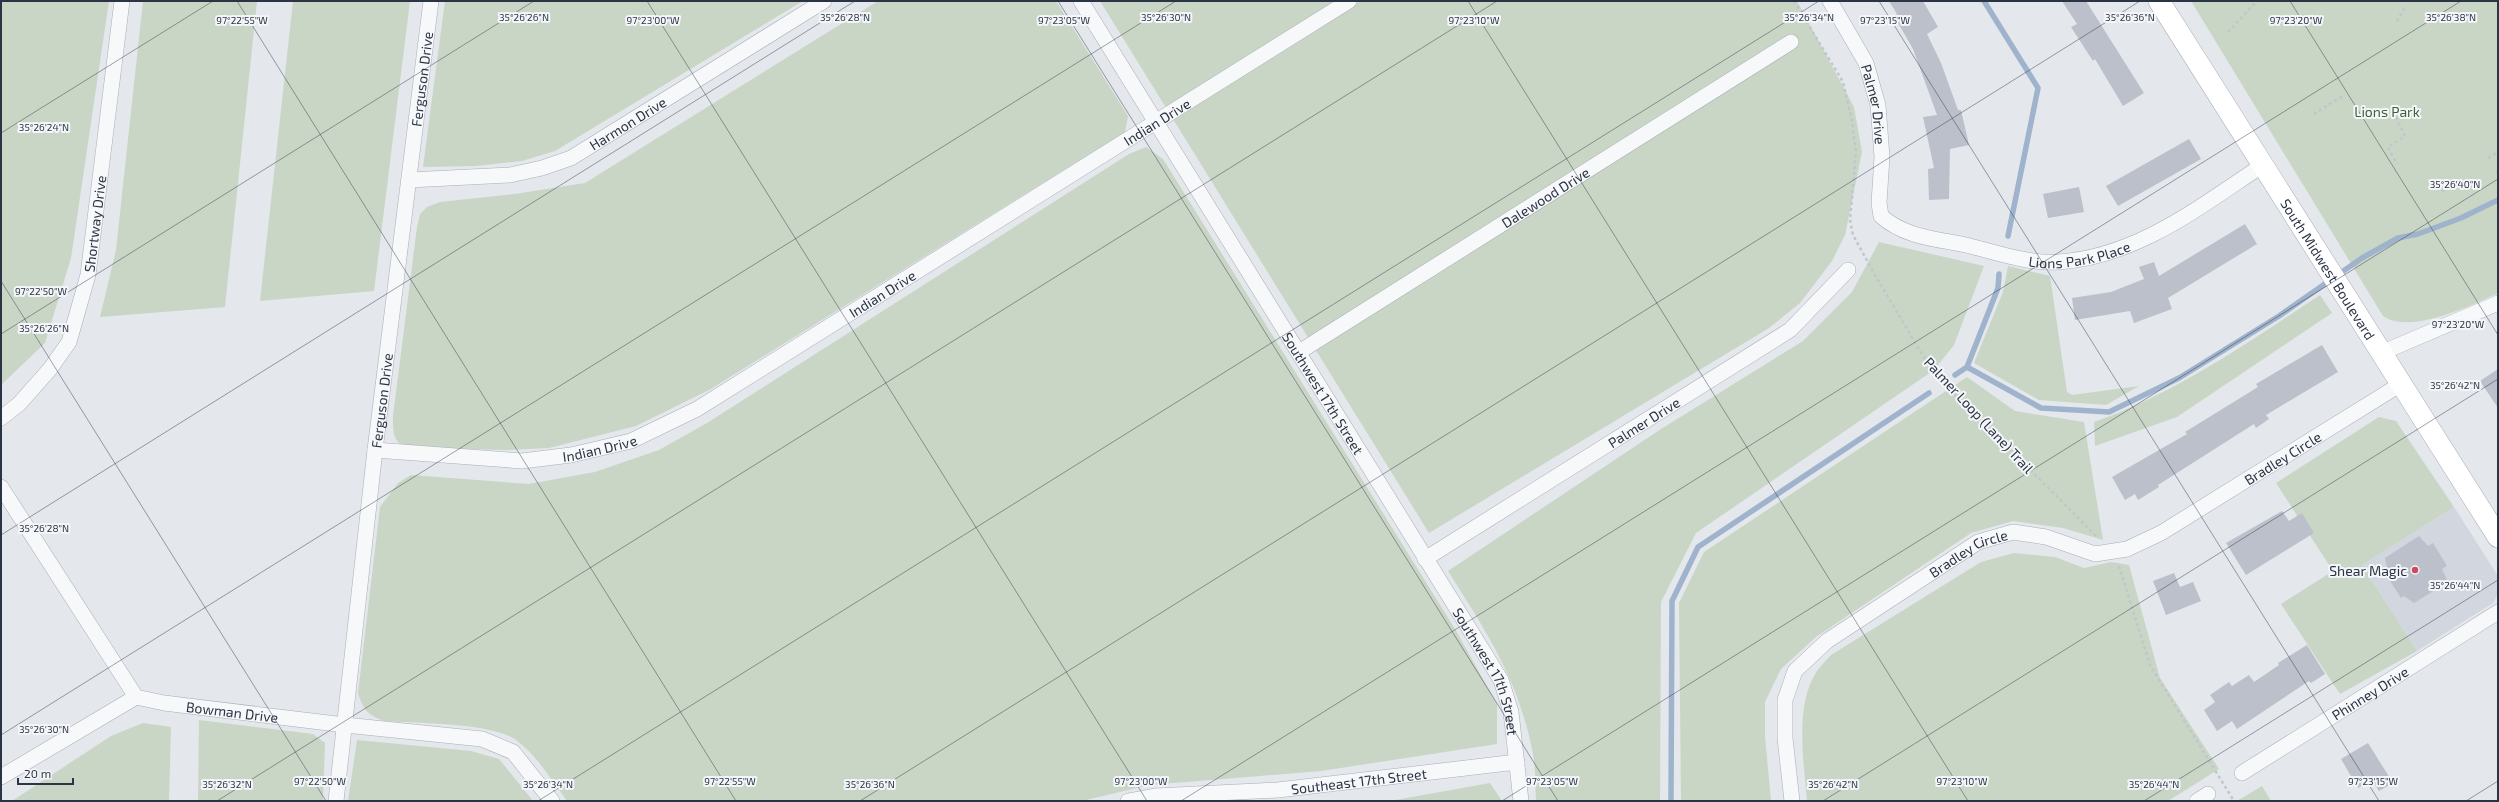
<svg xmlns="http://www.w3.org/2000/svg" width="2499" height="802" font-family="'Exo 2',sans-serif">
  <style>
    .built { fill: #d2d6de }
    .green { fill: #c9d6c5 }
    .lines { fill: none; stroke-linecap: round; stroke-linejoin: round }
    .stream { stroke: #9fb4cc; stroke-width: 5.5 }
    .building { fill: #bbc0ca }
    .street-casing { stroke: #a9aeb7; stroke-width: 16 }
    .secondary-casing { stroke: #a9aeb7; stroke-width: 22 }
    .path { stroke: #c2c5cb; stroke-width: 2.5; stroke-dasharray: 3 3; stroke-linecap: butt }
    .street { stroke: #f7f8fa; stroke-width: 15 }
    .secondary { stroke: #fff; stroke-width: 21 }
    .ticks { fill: none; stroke: #2b3445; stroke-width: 1; stroke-opacity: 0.45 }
    .poi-dot { fill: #d1495b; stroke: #f4f6f9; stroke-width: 1.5 }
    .labels { text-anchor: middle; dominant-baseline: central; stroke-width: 4; stroke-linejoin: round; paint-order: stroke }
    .street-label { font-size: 14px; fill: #2b3445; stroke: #f4f6f9 }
    .park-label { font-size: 14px; fill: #3f6138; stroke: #f4f6f9 }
    .poi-label { font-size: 14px; fill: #2b3445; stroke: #f4f6f9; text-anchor: end }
    .ticks-label { font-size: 10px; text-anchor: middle; fill: #2b3445; stroke: #f4f6f9; stroke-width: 4; stroke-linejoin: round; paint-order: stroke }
  </style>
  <rect width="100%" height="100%" fill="#e4e7ec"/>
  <polygon class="built" points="2454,507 2498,576 2498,594 2493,603 2417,651 2362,565"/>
  <g class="green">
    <polygon points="1,1 109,1 71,258 45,343 1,385"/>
    <polygon points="143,1 257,1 225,307 100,317 116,250"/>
    <polygon points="293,1 410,1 374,291 260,301"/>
    <polygon points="445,1 803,1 555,151 522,161 476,166 423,167"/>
    <path d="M878,1H1056L1128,116L1125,132L709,390L636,426L549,448L507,450L404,447C392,439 393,429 393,416L417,227L420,214L427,207L440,202L515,194L585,183Z"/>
    <polygon points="1100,1 1797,1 1854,107 1862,152 1845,235 1832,261 1800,303 1769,328 1429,533"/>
    <path d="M2191,1H2498V293C2470,306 2410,335 2383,316Z"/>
    <path d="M1146,147L1163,159L1455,629L1497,704V744L1321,771L1149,785L1082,801H567C552,781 537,755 516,740C494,723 415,723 384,721C368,715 363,710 358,693L380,507L398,483L411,475L529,484L595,472L659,450L707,423L1129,154Z"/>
    <path d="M1879,242L1984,266L1954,345L1934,370L1696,533L1661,602L1660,801H1536C1535,784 1536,766 1532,749C1517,677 1487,633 1448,571L1661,429L1803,341L1852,292Z"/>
    <polygon points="2008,266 2050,276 2067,392 2072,395 2139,386 2106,405 2039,400 1974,363 2003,292"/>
    <path d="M2320,295L2332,313L2177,417L2095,446L2094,422C2176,393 2247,343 2320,295Z"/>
    <polygon points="1967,377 2015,411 2084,422 2103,540 2063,528 2013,521 1971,533 1816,637 1781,669 1765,702 1765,737 1771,801 1681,801 1679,603 1704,552"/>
    <polygon points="2379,417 2396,421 2454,507 2362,565 2417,651 2340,694 2281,604 2333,571 2276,483"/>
    <path d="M2014,553L2055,557L2084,568L2111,562L2129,565L2160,678L2219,769L2168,801H1807C1804,763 1794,705 1817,671C1821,666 1826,660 1831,655L1981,562Z"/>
    <polygon points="199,720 313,734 325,743 323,801 198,801"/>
    <polygon points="143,723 171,727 169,801 12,801 111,736"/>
    <polygon points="357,740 471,751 499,759 533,801 348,801"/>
    <polygon points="1490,783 1502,801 1390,801"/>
    <polygon points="2262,786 2271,801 2237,801"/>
  </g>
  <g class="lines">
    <g class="stream">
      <polyline points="1984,1 2038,88 2008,236"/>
      <polyline points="1967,367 2041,408 2109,412 2179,378 2279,316 2362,258 2398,238 2418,234 2461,218 2498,200"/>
      <polyline points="1955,375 1967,367 1998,288 1999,274"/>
      <polyline points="1671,801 1672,601 1698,547 1929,393"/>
    </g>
  </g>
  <g class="building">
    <polygon points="1889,1 1923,1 1938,27 1927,34 1941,63 1958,110 1961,110 1969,145 1950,149 1949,199 1929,200 1928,169 1934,168 1923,117 1937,115 1913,49 1894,16 1897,14"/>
    <polygon points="2062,1 2086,1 2144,93 2123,106 2095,59 2093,61 2071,27 2077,24"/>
    <polygon points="2189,139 2201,159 2118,206 2106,186"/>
    <polygon points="2079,187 2084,212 2048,218 2043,194"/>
    <polygon points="2245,224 2257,244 2168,298 2172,309 2134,323 2130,311 2075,320 2072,298 2111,292 2144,279 2139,267 2154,262 2159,276"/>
    <polygon points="2322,345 2338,372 2266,415 2269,419 2256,428 2254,424 2158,485 2159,487 2138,500 2135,494 2125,500 2112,477 2187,434 2185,432 2258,387 2256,384"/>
    <polygon points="2498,369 2498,408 2480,381"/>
    <polygon points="2282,511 2289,521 2302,513 2314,533 2246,575 2226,543"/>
    <polygon points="2419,536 2428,546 2433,543 2447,566 2442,569 2448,582 2414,603 2404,596 2401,598 2385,573 2388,571 2385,558"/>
    <polygon points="2174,573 2180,587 2193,582 2201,601 2166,615 2153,581"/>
    <polygon points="2307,645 2325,674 2311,683 2309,681 2237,729 2232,721 2217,731 2204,710 2215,702 2210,695 2229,682 2232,686 2249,675 2254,682 2279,665 2278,663"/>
    <polygon points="2368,743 2393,783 2379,791 2372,780 2358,788 2341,759"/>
  </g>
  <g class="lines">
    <g class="street-casing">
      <g id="street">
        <path id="s1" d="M1081,1L1501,680L1511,712L1521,801"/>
        <path id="s2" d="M1830,1L1866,63L1878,105L1882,157L1879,203L1881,216C1904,237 1937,239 1966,245C1995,252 2028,264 2058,262C2137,257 2199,207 2263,165"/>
        <path id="s3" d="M409,180L510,175L542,168L571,158L824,1"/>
        <path id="s4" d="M1299,352L1791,42"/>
        <polyline points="2381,353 2498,303"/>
        <path id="s5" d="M1,418L19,404L50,369L69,342L88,275L122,1"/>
        <path id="s6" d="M375,450L522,461L571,455L631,441L697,409L1349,1"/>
        <path id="s7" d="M1,487L136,697L164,703L345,725L482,739L513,752L552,801"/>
        <path id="s8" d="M1425,559L1790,330L1848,270"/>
        <path id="s9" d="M2242,773L2498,612"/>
        <polyline points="1,777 136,697"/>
        <path id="s10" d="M336,801L375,450L431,1"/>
        <path id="s11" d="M1128,801L1155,796L1278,790L1517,762"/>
        <path id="s12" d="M1792,801L1785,738V700L1795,671L1827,641L1978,542L2013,532L2046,537L2095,554L2127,549L2161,533L2401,384"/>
        <polyline points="2197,801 2208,794"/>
      </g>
    </g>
    <g class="secondary-casing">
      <g id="secondary">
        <path id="s13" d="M2159,1L2498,537"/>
      </g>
    </g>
    <g class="path">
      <polyline points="1794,1 1843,82 1852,121 1856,152 1850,220 1853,235 1875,275 1923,356 1955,394 2096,536"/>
      <polyline points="2397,21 2405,7"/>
      <polyline points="2228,32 2257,1"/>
      <polyline points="2314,114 2344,95"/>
      <polyline points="2396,117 2405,136 2388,147 2397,164"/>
      <polyline points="2488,158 2496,153"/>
      <polyline points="2496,173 2498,172"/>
      <polyline points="2442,191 2460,181"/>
      <polyline points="2119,566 2150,665 2234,801"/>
    </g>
    <use href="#street" class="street"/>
    <use href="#secondary" class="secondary"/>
  </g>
  <path class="ticks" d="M237,1L736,801M647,1L1147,801M1058,1L1558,801M1468,1L1968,801M1879,1L2379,801M2290,1L2498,335M1,133L213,1M1,281L326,801M1,334L534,1M1,535L855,1M1,735L1176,1M217,801L1497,1M538,801L1819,1M860,801L2140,1M1181,801L2461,1M1502,801L2498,179M1823,801L2498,379M2144,801L2498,580M2466,801L2498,781"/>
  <circle class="poi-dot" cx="2415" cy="570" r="4"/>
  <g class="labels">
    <g class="street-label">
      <text stroke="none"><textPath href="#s10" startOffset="727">Ferguson Drive</textPath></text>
      <text stroke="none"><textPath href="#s2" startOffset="114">Palmer Drive</textPath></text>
      <text stroke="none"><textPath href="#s3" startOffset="231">Harmon Drive</textPath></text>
      <text stroke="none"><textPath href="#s6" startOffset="874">Indian Drive</textPath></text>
      <text stroke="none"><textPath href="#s4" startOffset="291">Dalewood Drive</textPath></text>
      <text stroke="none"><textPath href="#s5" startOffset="224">Shortway Drive</textPath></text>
      <text stroke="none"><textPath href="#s2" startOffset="434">Lions Park Place</textPath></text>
      <text stroke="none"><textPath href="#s13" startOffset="317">South Midwest Boulevard</textPath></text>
      <text stroke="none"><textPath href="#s6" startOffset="550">Indian Drive</textPath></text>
      <text stroke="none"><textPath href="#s1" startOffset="461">Southwest 17th Street</textPath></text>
      <text stroke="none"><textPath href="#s10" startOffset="403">Ferguson Drive</textPath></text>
      <text transform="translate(1979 415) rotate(47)">Palmer Loop (Lane) Trail</text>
      <text stroke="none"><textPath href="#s8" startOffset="258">Palmer Drive</textPath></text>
      <text stroke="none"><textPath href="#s6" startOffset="226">Indian Drive</textPath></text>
      <text stroke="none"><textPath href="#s12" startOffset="691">Bradley Circle</textPath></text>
      <text stroke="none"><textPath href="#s12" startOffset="343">Bradley Circle</textPath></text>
      <text stroke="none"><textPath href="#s1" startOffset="785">Southwest 17th Street</textPath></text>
      <text stroke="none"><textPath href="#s9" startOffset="151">Phinney Drive</textPath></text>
      <text stroke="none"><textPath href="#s7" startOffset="347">Bowman Drive</textPath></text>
      <text stroke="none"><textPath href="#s11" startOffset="232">Southeast 17th Street</textPath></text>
    </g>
    <g class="park-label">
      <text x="2387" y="111">Lions Park</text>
    </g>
    <g class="poi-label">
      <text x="2407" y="570">Shear Magic</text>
    </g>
  </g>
  <g class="ticks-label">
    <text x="1166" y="21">35°26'30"N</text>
    <text x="2130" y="21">35°26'36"N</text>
    <text x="524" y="21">35°26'26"N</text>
    <text x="845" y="21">35°26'28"N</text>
    <text x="1809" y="21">35°26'34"N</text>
    <text x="2451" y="21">35°26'38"N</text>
    <text x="1474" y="24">97°23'10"W</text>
    <text x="242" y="24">97°22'55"W</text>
    <text x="653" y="24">97°23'00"W</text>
    <text x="1064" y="24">97°23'05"W</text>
    <text x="1885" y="24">97°23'15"W</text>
    <text x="2296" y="24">97°23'20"W</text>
    <text x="44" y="131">35°26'24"N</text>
    <text x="2455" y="188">35°26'40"N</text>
    <text x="41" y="295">97°22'50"W</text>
    <text x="2458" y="328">97°23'20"W</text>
    <text x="44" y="332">35°26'26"N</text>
    <text x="2455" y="389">35°26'42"N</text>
    <text x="44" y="532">35°26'28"N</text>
    <text x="2455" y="589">35°26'44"N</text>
    <text x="44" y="733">35°26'30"N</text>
    <text x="320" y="785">97°22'50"W</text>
    <text x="730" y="785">97°22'55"W</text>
    <text x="1141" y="785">97°23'00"W</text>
    <text x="1552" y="785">97°23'05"W</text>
    <text x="1962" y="785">97°23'10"W</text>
    <text x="2373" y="785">97°23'15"W</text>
    <text x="227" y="788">35°26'32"N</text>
    <text x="548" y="788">35°26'34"N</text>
    <text x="870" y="788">35°26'36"N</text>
    <text x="1833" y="788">35°26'42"N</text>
    <text x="2154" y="788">35°26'44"N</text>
  </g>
  <rect width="2499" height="802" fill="none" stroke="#2b3445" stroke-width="4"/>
  <path d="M18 778v6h55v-6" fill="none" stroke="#2b3445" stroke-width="2"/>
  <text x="24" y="778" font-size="12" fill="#2b3445" stroke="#f4f6f9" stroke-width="3" paint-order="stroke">20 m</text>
</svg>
